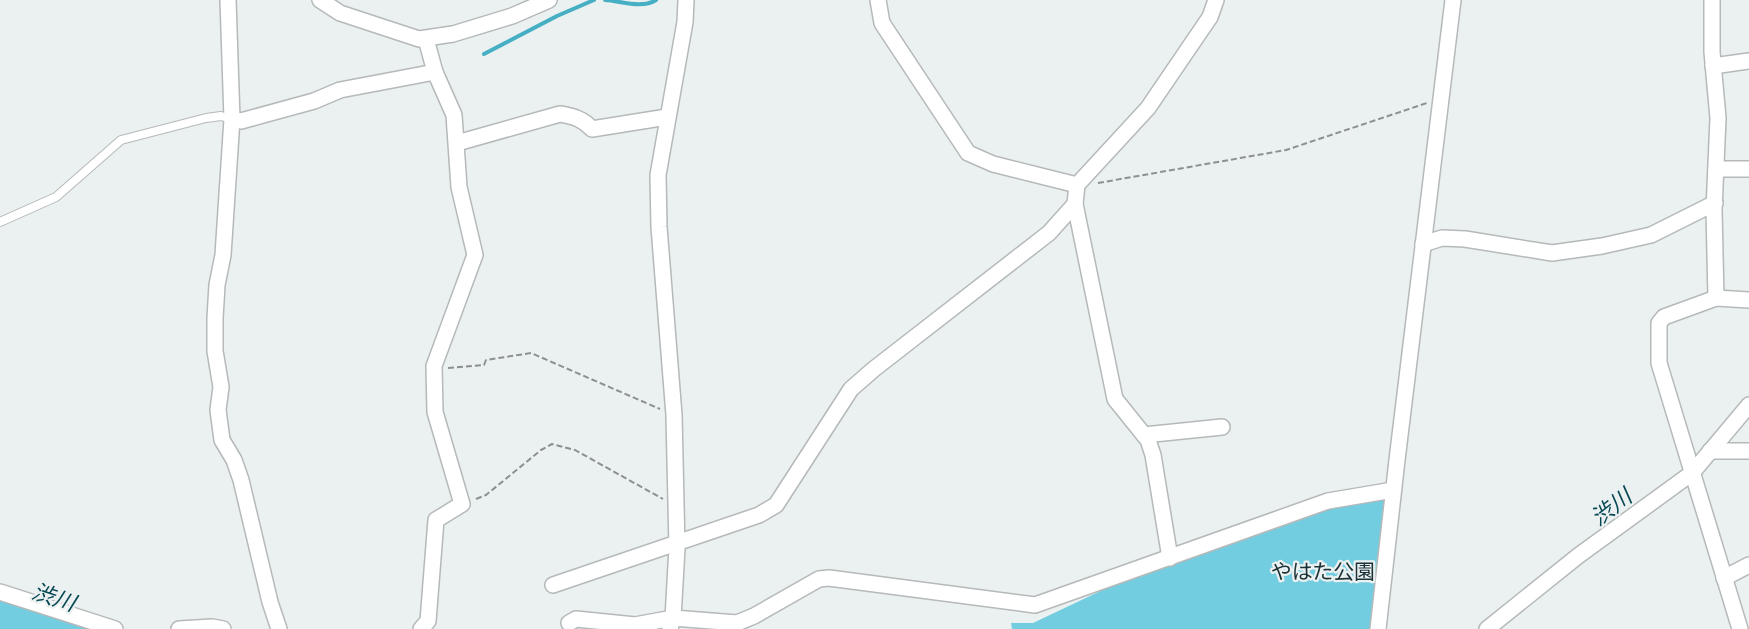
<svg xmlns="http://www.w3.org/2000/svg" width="1749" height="629" font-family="'PT Sans Narrow','Noto Sans JP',sans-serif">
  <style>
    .green { fill: #73cde0 }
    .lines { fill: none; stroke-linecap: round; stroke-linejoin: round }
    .stream { stroke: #46afc4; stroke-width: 4 }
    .lane-casing { stroke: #b5b9ba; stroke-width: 10 }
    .street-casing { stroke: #b5b9ba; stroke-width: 18 }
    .path { stroke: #8c9090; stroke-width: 2; stroke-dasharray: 6 3; stroke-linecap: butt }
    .lane { stroke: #fff; stroke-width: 8 }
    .street { stroke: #fff; stroke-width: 15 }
    .labels { text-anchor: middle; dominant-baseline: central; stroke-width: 4.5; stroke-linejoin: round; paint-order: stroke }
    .park-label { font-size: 21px; fill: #1a3136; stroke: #ebf0f1 }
    .water-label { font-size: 22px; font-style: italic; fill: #084954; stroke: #ebf0f1 }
  </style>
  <rect width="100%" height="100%" fill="#ebf0f1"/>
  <g class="green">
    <polygon points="1386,491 1376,629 1012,629 1011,623 1033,623 1170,558 1330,509 1385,499"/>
    <polygon points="0,597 97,629 0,629"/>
  </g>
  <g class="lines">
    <g class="stream">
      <path d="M605,0C621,1 642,9 656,0"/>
      <polyline points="484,54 557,16 594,0"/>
    </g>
    <g class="lane-casing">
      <polyline id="lane" points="0,222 56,197 121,140 206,118 221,116 232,119"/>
    </g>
    <g class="street-casing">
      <g id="street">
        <polyline points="228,0 232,119 223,255 217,285 215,318 215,351 221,387 218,410 222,440 234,460 241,480 270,602 279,629"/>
        <polyline points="320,0 340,13 419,39 453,34 512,16 549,0"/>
        <polyline points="878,0 882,23 968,153 993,164 1077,185"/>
        <polyline points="1712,0 1712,52 1718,118 1714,210 1716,298"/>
        <polyline points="1713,66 1749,61"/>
        <polyline points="232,119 241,121 314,101 340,90 435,72"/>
        <path d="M457,143L560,114C573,116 583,119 592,129L667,117"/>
        <polyline points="1716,169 1749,169"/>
        <polyline points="1423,244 1442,238 1465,239 1552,253 1602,246 1651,235 1715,203"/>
        <polyline points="1144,435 1222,427"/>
        <polyline points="1710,451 1749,451"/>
        <polyline points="1170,558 1153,455 1148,440 1115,399 1075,204 1077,185 1148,108 1210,17 1216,0"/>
        <polyline points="1724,578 1749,565"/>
        <polyline points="553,585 759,515 776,505 851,389 874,369 1049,233 1075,204"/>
        <polyline points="0,592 115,629"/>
        <polyline points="569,623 576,619 635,625 673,618 737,623 754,616 819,579 829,578 1035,605 1328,501 1393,490"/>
        <polyline points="179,629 212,627 223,629"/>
        <polyline points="421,629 428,621 436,520 462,504 435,412 434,366 475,255 459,187 454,115 435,72 426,39"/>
        <polyline points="670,629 673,618 677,548 674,415 659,227 658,175 685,22 686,0"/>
        <polyline points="1378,629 1397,460 1453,0"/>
        <polyline points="1487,629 1578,556 1692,473 1749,405"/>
        <polyline points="1740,629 1659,363 1659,323 1664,317 1716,298 1749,300"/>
      </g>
    </g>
    <g class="path">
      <polyline points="1098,183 1286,150 1427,103"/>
      <polyline points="448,368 484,365 486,360 531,353 660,409"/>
      <polyline points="476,499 486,495 541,450 552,444 575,450 663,499"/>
    </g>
    <use href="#lane" class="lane"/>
    <use href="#street" class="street"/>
  </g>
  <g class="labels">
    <g class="park-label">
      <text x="1323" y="571">やはた公園</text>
    </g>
    <g class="water-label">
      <text transform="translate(1611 507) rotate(-38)">渋川</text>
      <text transform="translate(54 597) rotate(18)">渋川</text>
    </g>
  </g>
</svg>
